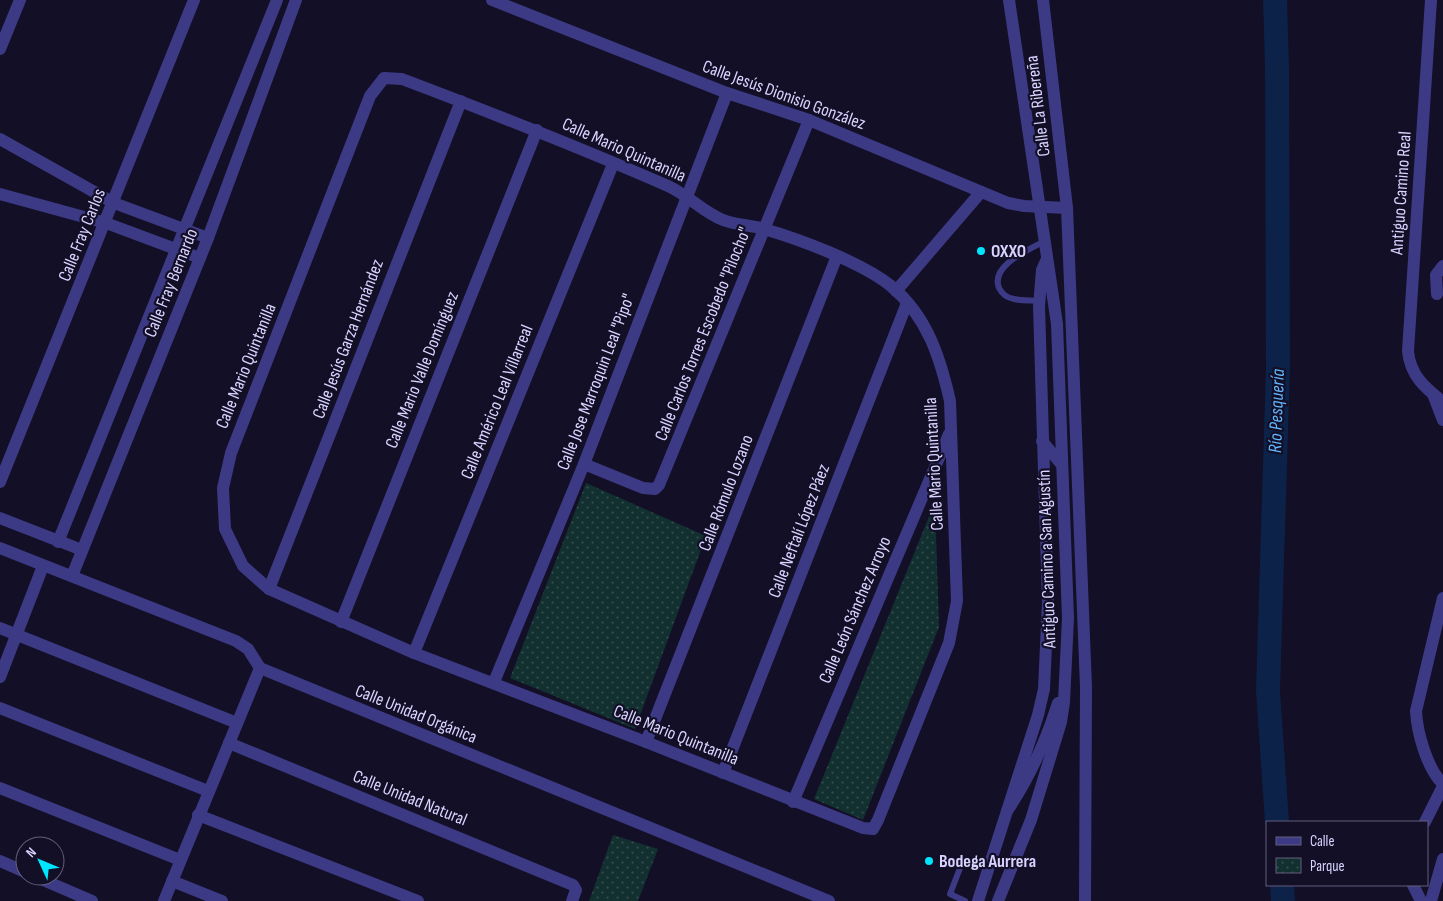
<svg xmlns="http://www.w3.org/2000/svg" width="1443" height="901" font-family="'Sofia Sans Condensed',sans-serif">
  <style>
    .park { fill: url(#park-dots) }
    .lines { fill: none; stroke-linecap: round; stroke-linejoin: round }
    .river { stroke: #0c2248; stroke-width: 24 }
    .service { stroke: #3d3a85; stroke-width: 6 }
    .minor { stroke: #3d3a85; stroke-width: 12 }
    .tertiary { stroke: #3d3a85; stroke-width: 12 }
    .poi-dot { fill: #00e5ff; stroke: #130f26; stroke-width: 2 }
    .labels { text-anchor: middle; dominant-baseline: central; stroke-width: 4.5; stroke-linejoin: round; paint-order: stroke }
    .street-label { font-size: 18px; fill: #d9d4ff; stroke: #130f26 }
    .poi-label { font-size: 18px; font-weight: bold; fill: #d9d4ff; stroke: #130f26; text-anchor: start }
    .water-label { font-size: 19px; font-style: italic; fill: #62b6ff; stroke: #130f26 }
  </style>
  <defs>
    <pattern id="park-dots" width="8" height="8" patternUnits="userSpaceOnUse" patternTransform="scale(1.25)"><rect width="8" height="8" fill="#12302f"/><path d="M2 2h.1M6 6h.1" fill="none" stroke="#344d4e" stroke-width="1.8" stroke-linecap="round"/></pattern>
  </defs>
  <rect width="100%" height="100%" fill="#130f26"/>
  <g class="park">
    <polygon points="586,483 706,536 635,729 510,678"/>
    <polygon points="935,502 939,627 863,820 814,799"/>
    <polygon points="613,835 658,849 638,901 589,901"/>
  </g>
  <g class="lines">
    <g class="river">
      <polyline points="1275,0 1277,68 1278,367 1268,691 1277,822"/>
      <polyline points="1282,885 1283,901"/>
    </g>
    <g class="service">
      <path d="M1041,301C1032,300 1023,301 1014,299C1008,298 1002,294 999,288C990,266 1028,250 1043,242"/>
      <polyline points="965,901 950,894 962,863 988,867"/>
    </g>
    <g class="minor">
      <polyline points="492,0 727,93 809,120 1008,203 1024,206 1067,208"/>
      <path d="M1431,0L1408,351C1410,375 1425,388 1443,402"/>
      <path d="M384,78L402,79C492,113 581,148 668,186C688,195 703,212 723,220C736,225 751,225 764,229C799,239 863,263 891,286C927,316 940,357 950,401L957,601L949,643L878,820L873,829L863,828L646,742L414,653L269,589L243,566L225,529L223,488L231,453L370,96Z"/>
      <polyline points="0,139 114,203 208,238"/>
      <polyline points="0,194 106,223 200,258"/>
      <polyline points="896,291 981,192"/>
      <polyline points="1437,294 1436,275 1443,266"/>
      <polyline points="1433,394 1443,420"/>
      <polyline points="584,464 643,488 655,489 659,485 809,120"/>
      <polyline points="0,482 194,0"/>
      <polyline points="0,518 82,550"/>
      <polyline points="58,542 277,0"/>
      <polyline points="0,548 236,641 248,649 260,668 829,901"/>
      <polyline points="72,576 208,238 296,0"/>
      <polyline points="269,589 461,101"/>
      <path d="M1443,598L1416,711C1417,732 1427,769 1443,784"/>
      <polyline points="341,622 537,130"/>
      <polyline points="0,628 237,723"/>
      <polyline points="414,653 613,164"/>
      <polyline points="0,677 43,566"/>
      <polyline points="494,682 584,464 727,93"/>
      <polyline points="0,708 208,791"/>
      <polyline points="646,742 837,256"/>
      <polyline points="229,743 573,885 576,890 572,901"/>
      <polyline points="723,773 907,303"/>
      <polyline points="0,788 180,860"/>
      <polyline points="793,802 949,434"/>
      <polyline points="198,815 418,901"/>
      <polyline points="1425,822 1443,786"/>
      <polyline points="0,861 25,872"/>
      <polyline points="34,876 92,901"/>
      <polyline points="172,881 222,901"/>
      <polyline points="1413,885 1421,901"/>
      <polyline points="164,901 260,668"/>
      <polyline points="978,901 1038,715 1044,689 1048,602 1039,306 1042,270 1046,261"/>
      <polyline points="1431,901 1443,859"/>
    </g>
    <g class="tertiary">
      <polyline points="1043,0 1067,208 1086,687 1085,901"/>
      <polyline points="0,49 20,0"/>
      <polyline points="1042,441 1062,465"/>
      <path d="M1007,811C1030,777 1046,741 1058,703"/>
      <polyline points="998,901 1031,820 1061,722 1064,702 1068,618 1057,324 1009,0"/>
    </g>
  </g>
  <g class="poi-dot">
    <circle cx="981" cy="251" r="5"/>
    <circle cx="929" cy="861" r="5"/>
  </g>
  <g class="labels">
    <g class="street-label">
      <text transform="translate(784 95) rotate(20)">Calle Jesús Dionisio González</text>
      <text transform="translate(1038 106) rotate(-97)">Calle La Ribereña</text>
      <text transform="translate(624 150) rotate(24)">Calle Mario Quintanilla</text>
      <text transform="translate(1401 193) rotate(-86)">Antiguo Camino Real</text>
      <text transform="translate(82 235) rotate(-68)">Calle Fray Carlos</text>
      <text transform="translate(171 283) rotate(-68)">Calle Fray Bernardo</text>
      <text transform="translate(703 334) rotate(-68)">Calle Carlos Torres Escobedo "Pilocho"</text>
      <text transform="translate(348 339) rotate(-69)">Calle Jesús Garza Hernández</text>
      <text transform="translate(246 366) rotate(-68)">Calle Mario Quintanilla</text>
      <text transform="translate(422 370) rotate(-68)">Calle Mario Valle Domínguez</text>
      <text transform="translate(596 382) rotate(-69)">Calle Jose Marroquin Leal "Pipo"</text>
      <text transform="translate(497 402) rotate(-68)">Calle Américo Leal Villarreal</text>
      <text transform="translate(934 464) rotate(-93)">Calle Mario Quintanilla</text>
      <text transform="translate(726 493) rotate(-69)">Calle Rómulo Lozano</text>
      <text transform="translate(799 531) rotate(-69)">Calle Neftalí López Páez</text>
      <text transform="translate(1047 559) rotate(-92)">Antiguo Camino a San Agustín</text>
      <text transform="translate(855 610) rotate(-67)">Calle León Sánchez Arroyo</text>
      <text transform="translate(416 714) rotate(22)">Calle Unidad Orgánica</text>
      <text transform="translate(676 735) rotate(22)">Calle Mario Quintanilla</text>
      <text transform="translate(410 798) rotate(22)">Calle Unidad Natural</text>
    </g>
    <g class="poi-label">
      <text x="991" y="251">OXXO</text>
      <text x="939" y="861">Bodega Aurrera</text>
    </g>
    <g class="water-label">
      <text transform="translate(1277 411) rotate(-88)">Río Pesquería</text>
    </g>
  </g>
  <rect x="1266" y="821" width="162" height="65" fill="#130f26" stroke="#625e7d"/>
  <rect x="1276" y="837" width="25" height="8" fill="#3d3a85" stroke="#625e7d"/>
  <text x="1310" y="846" font-size="15" fill="#d9d4ff">Calle</text>
  <rect x="1276" y="858" width="25" height="15" fill="url(#park-dots)" stroke="#625e7d"/>
  <text x="1310" y="871" font-size="15" fill="#d9d4ff">Parque</text>
  <g transform="translate(40 861) rotate(314)"><circle r="24" fill="#130f26" stroke="#625e7d"/>
  <path d="M0-4L9 19L0 12L-9 19Z" fill="#00e5ff"/>
  <text y="-8" font-size="14" font-weight="bold" text-anchor="middle" fill="#d9d4ff">N</text>
  </g>
</svg>
